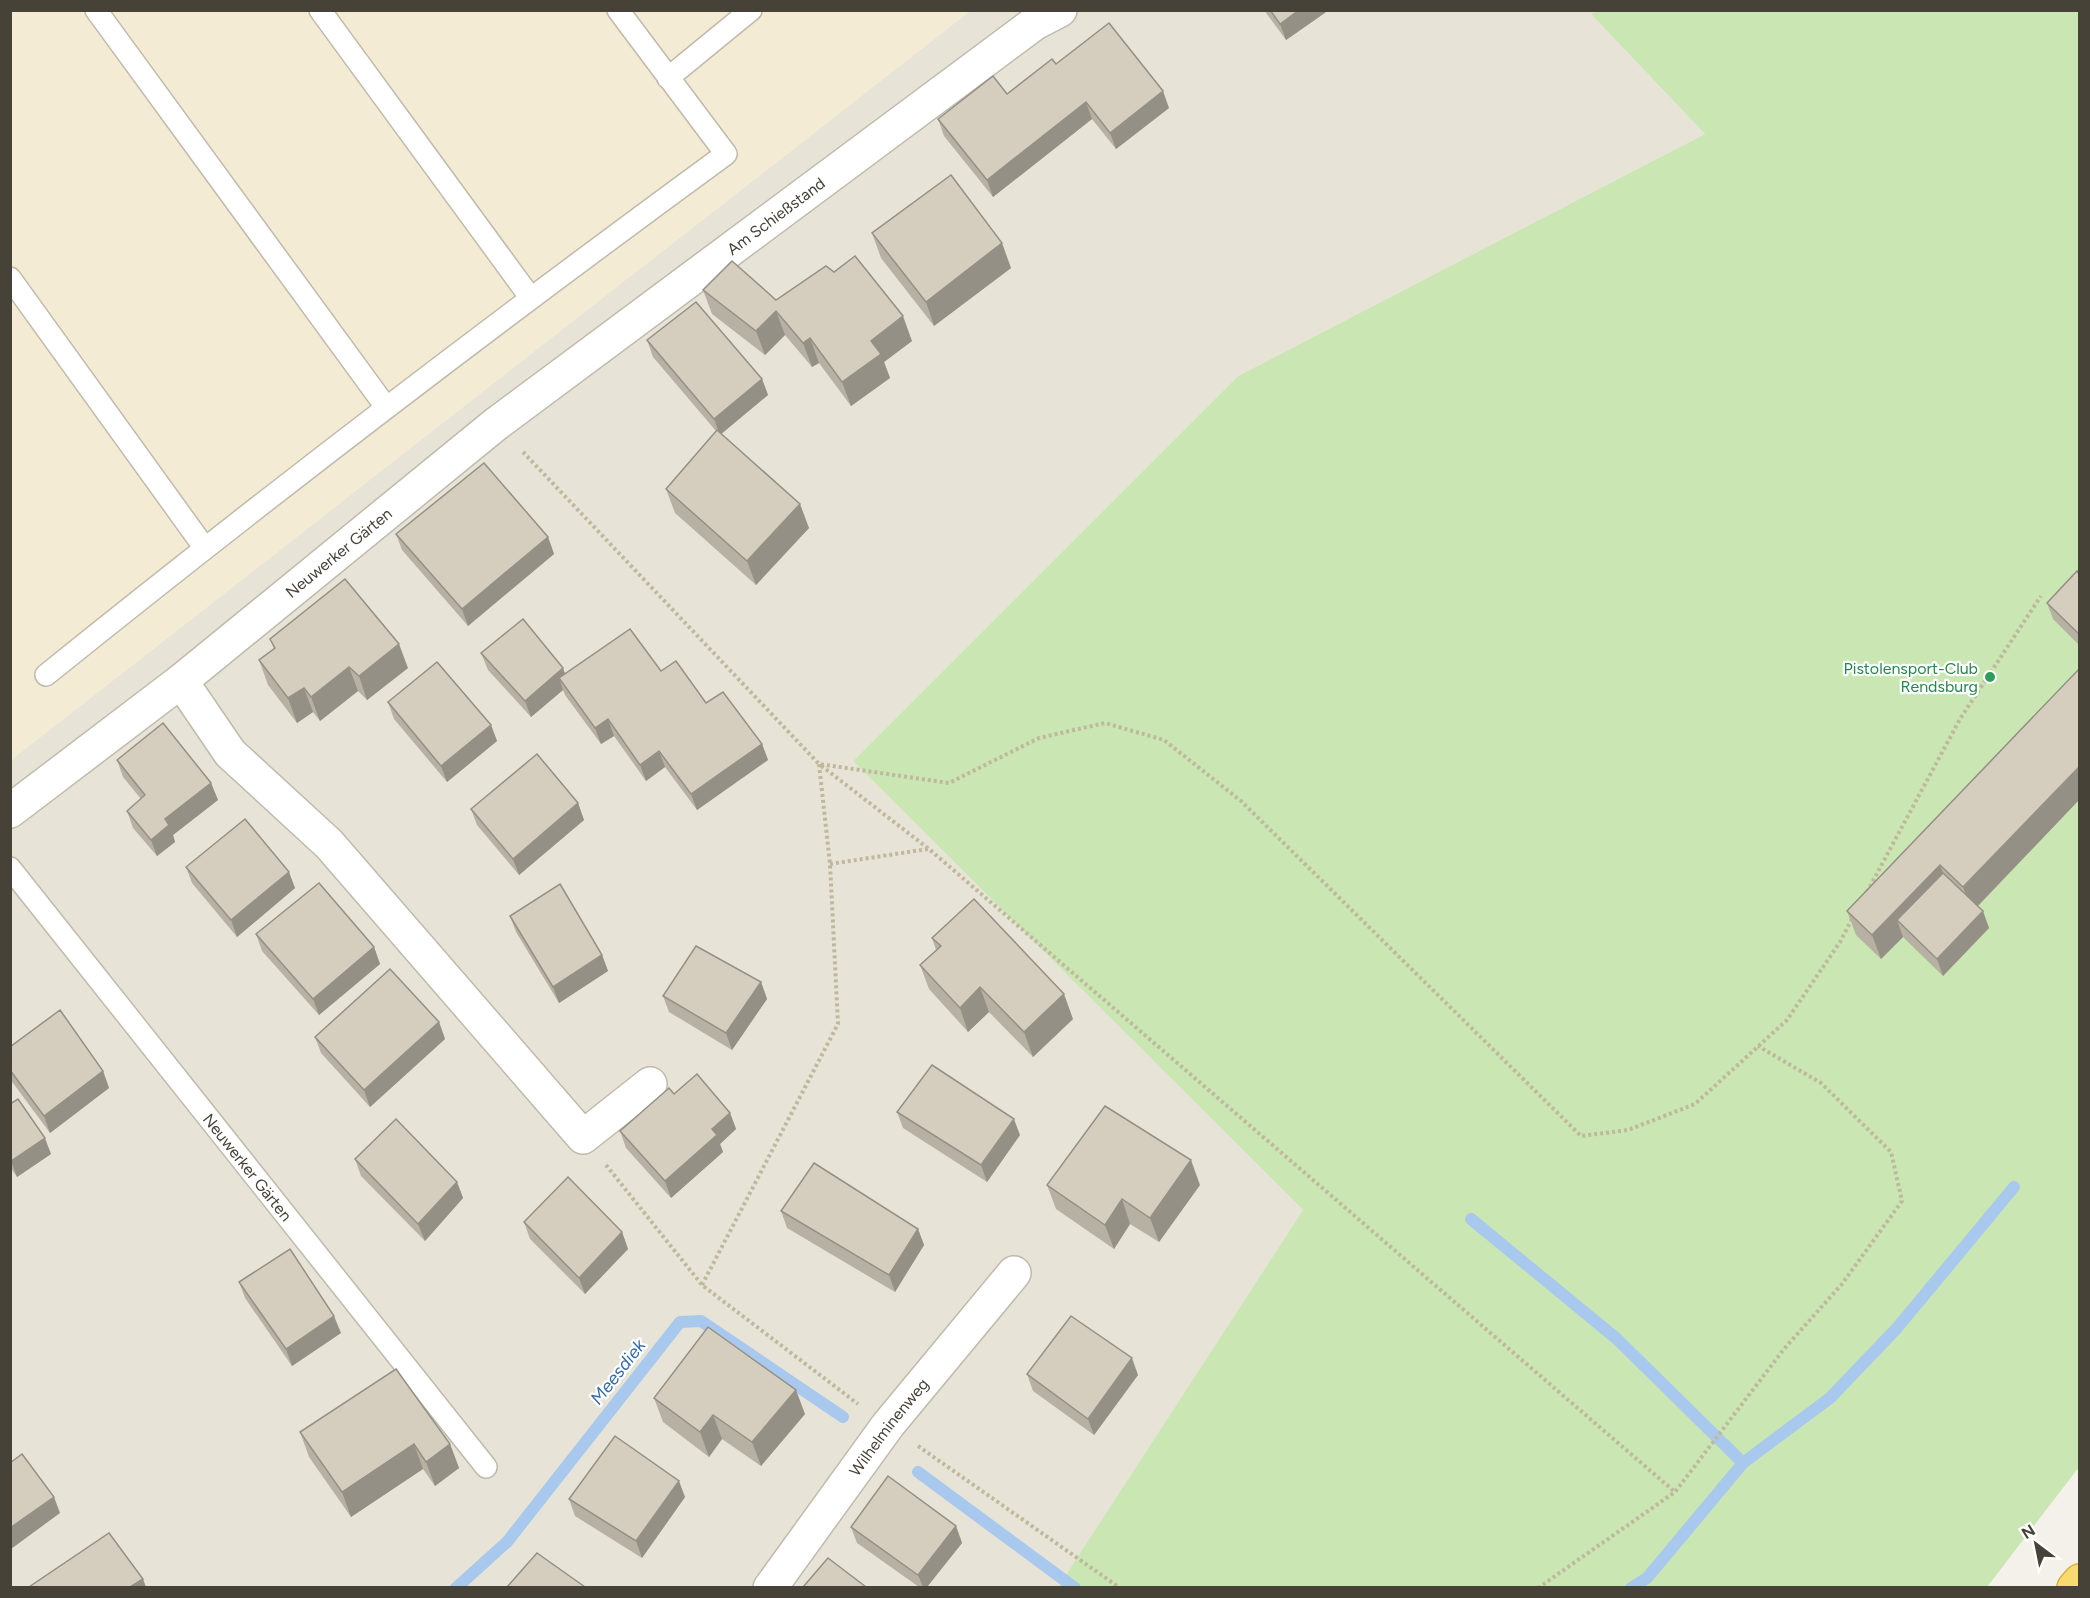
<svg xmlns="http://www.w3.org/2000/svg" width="2090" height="1598" font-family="Figtree,sans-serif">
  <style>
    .residential { fill: #e7e4d7 }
    .commercial { fill: #f4ebd5 }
    .green { fill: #c9e6b3 }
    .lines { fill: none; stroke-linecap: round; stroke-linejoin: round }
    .stream { stroke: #a8c9ed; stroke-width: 12 }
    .lane-casing { stroke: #bfbaab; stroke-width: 24 }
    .street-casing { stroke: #bfbaab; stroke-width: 36 }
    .highway-casing { stroke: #d7b13f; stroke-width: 36 }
    .path { stroke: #c0b89d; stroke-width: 4; stroke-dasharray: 3 3; stroke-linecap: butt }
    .lane { stroke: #fff; stroke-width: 21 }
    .street { stroke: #fff; stroke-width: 33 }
    .highway { stroke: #f7da70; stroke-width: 33 }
    .wall { fill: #b7b1a3 }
    .shaded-wall { fill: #959085 }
    .building { fill: #d5cebe; stroke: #959085; stroke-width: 1.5 }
    .leisure-dot { fill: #2e9e5b; stroke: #fff; stroke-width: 2 }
    .labels { text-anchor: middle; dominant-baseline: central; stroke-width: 4.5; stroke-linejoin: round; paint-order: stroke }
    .street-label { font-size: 16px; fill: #474237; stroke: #fff }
    .leisure-label { font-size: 16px; fill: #27864d; stroke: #fff; text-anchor: end }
    .water-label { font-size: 18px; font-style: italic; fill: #356cae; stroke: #fff }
  </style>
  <rect width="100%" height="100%" fill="#f3f1e9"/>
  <polygon class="residential" points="970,11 1598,11 1592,15 1705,134 1238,376 853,761 1303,1210 1058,1587 11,1588 11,760"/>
  <polygon class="commercial" points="11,11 970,11 11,760"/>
  <polygon class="green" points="1598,11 2079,11 2079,1467 1987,1587 1058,1587 1303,1210 853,761 1238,376 1705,134 1591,14"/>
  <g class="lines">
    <g class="stream">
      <polyline points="1471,1219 1617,1339 1743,1463 1647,1578 1631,1588"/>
      <polyline points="1743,1463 1830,1398 1897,1328 2014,1187"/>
      <polyline points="918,1472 1075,1588"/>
      <polyline points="456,1588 507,1542 680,1322 701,1321 843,1417"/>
    </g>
    <g class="lane-casing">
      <g id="lane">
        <polyline points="96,10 386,407"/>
        <polyline points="320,10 530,297"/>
        <polyline points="668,78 751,10"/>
        <polyline points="10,278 204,547"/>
        <path d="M46,675C268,496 495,323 726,154L618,10"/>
        <path id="s1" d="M10,868L486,1467"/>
      </g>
    </g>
    <g class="street-casing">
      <g id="street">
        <polyline points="181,681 230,753 329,844 583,1137 650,1084"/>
        <path id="s2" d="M10,811L181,681L496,424L1035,23L1060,10"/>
        <path id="s3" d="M770,1588L888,1425L1014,1273"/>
      </g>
    </g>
    <g class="highway-casing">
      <polyline id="highway" points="2074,1588 2080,1581"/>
    </g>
    <g class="path">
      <polyline points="523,452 819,764 949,783 1039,738 1105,723 1164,740 1241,801 1581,1136 1628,1130 1695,1104 1787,1020 1840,942 1853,917"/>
      <polyline points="830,864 928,849"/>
      <polyline points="1867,892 1960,719 2041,596"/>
      <polyline points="606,1165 702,1285 858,1404"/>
      <polyline points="702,1285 838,1024 830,864 819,764 929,849 1675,1492"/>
      <polyline points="918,1446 1120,1588"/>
      <polyline points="1538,1588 1675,1492 1784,1349 1842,1284 1902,1201 1891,1152 1821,1083 1758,1046"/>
    </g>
    <use href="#lane" class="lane"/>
    <use href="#street" class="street"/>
    <use href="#highway" class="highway"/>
  </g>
  <g class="wall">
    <polygon points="1264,10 1329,10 1286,40"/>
    <polygon points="1056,64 1169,108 1116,149 1092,119 993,197 944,136 938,119 1007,94"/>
    <polygon points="872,233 1011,268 934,326 881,258"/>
    <polygon points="703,290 776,300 912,341 884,362 890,378 851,406 819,363 812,367 785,335 765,355 712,314"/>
    <polygon points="647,340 762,379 768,395 721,434 809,528 756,585 675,513 666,489 716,431 653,357"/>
    <polygon points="396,534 548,537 554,554 468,626 402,550"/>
    <polygon points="2079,574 2079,645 2053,619 2047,603"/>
    <polygon points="270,639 408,668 367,700 358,691 320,721 313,712 297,723 268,685 259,660 274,649"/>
    <polygon points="481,653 565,674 661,671 762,744 768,760 697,810 665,767 646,781 614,736 601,744 565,695 563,690 531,717 488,670"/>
    <polygon points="2079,669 2079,800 1978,906 1989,928 1943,976 1903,937 1881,959 1856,935 1847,911"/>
    <polygon points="388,702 491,725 497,741 447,782 394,719"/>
    <polygon points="117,760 211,783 218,800 173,835 175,842 157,856 133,828 127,811 141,799 123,777"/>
    <polygon points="578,803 584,820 519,875 477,825 471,809"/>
    <polygon points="186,867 295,888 237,937 192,883"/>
    <polygon points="510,916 602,955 608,971 559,1003 516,932"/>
    <polygon points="256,934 374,947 380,964 319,1015 262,951"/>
    <polygon points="932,938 1073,1019 1033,1057 989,1012 968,1032 929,989 920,965 936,950"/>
    <polygon points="761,982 767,999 732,1050 669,1012 663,996"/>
    <polygon points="439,1022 445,1039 370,1107 321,1053 315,1037"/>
    <polygon points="10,1047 103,1071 109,1088 50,1133 10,1079"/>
    <polygon points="674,1094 730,1113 736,1129 720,1144 723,1152 671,1198 626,1148 620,1131"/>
    <polygon points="10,1104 51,1154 17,1177 10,1167"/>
    <polygon points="897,1112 1020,1135 987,1182 903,1128"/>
    <polygon points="355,1159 457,1182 463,1198 425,1241 361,1176"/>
    <polygon points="1047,1185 1200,1185 1159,1242 1130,1224 1114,1249 1056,1209"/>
    <polygon points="781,1211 918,1229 924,1245 895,1292 787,1228"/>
    <polygon points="524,1222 622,1232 628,1249 585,1294 530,1239"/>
    <polygon points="239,1282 341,1333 292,1366 245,1298"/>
    <polygon points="1027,1374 1138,1375 1094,1435 1033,1391"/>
    <polygon points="654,1398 805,1414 761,1466 722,1439 709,1457 663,1422"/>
    <polygon points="300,1432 450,1444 459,1468 435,1486 423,1469 351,1517 309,1457"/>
    <polygon points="685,1497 642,1558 575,1516 569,1499"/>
    <polygon points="956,1526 962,1543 927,1587 919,1587 857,1543 851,1527"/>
  </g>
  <g class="shaded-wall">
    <polygon points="1299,10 1329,10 1286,40 1280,24"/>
    <polygon points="1163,91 1169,108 1116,149 1110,133"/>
    <polygon points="1086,102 1092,119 993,197 987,180"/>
    <polygon points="1002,243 1011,268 934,326 926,302"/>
    <polygon points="776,311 785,335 765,355 756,331"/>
    <polygon points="903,316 912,341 884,362 890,378 851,406 842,382 871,341"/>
    <polygon points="810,338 819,363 812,367 803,343"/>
    <polygon points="762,379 768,395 720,435 714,419"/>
    <polygon points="800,504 809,528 756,585 747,561"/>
    <polygon points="548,537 554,554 468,626 462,609"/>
    <polygon points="399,644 408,668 367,700 359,676"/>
    <polygon points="349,667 358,691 320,721 311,697"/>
    <polygon points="563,668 569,685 559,678 563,690 531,717 525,701"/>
    <polygon points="304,688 313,712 297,723 288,698"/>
    <polygon points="608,719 614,736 601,744 595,728"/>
    <polygon points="491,725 497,741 447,782 441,766"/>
    <polygon points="762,744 768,760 697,810 691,794"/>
    <polygon points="659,751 665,767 646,781 640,765"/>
    <polygon points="2079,767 2079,800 1972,912 1963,887"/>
    <polygon points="211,783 218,800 173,835 175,842 157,856 151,840 165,819"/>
    <polygon points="578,803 584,820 519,875 513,859"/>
    <polygon points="1940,865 1949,889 1897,920 1903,937 1881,959 1872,935"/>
    <polygon points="289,872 295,888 237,937 231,920"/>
    <polygon points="1983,911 1989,928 1943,976 1937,959"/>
    <polygon points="374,947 380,964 319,1015 313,999"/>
    <polygon points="602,955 608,971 559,1003 553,987"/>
    <polygon points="761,982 767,999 732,1050 726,1033"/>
    <polygon points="980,987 989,1012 968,1032 960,1008"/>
    <polygon points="1064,994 1073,1019 1033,1057 1024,1032"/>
    <polygon points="439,1022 445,1039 370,1107 364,1090"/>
    <polygon points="103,1071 109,1088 50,1133 44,1116"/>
    <polygon points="730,1113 736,1129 720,1144 723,1152 671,1198 665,1181 712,1129"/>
    <polygon points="1014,1119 1020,1135 987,1182 981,1165"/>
    <polygon points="45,1138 51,1154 17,1177 11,1161"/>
    <polygon points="1191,1160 1200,1185 1159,1242 1150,1218"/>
    <polygon points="457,1182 463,1198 425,1241 418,1224"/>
    <polygon points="1122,1199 1130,1224 1114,1249 1105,1225"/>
    <polygon points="918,1229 924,1245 895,1292 889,1275"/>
    <polygon points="622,1232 628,1249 585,1294 579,1278"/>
    <polygon points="334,1316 341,1333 292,1366 286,1349"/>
    <polygon points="1132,1358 1138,1375 1094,1435 1088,1419"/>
    <polygon points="796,1390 805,1414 761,1466 752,1442"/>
    <polygon points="713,1415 722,1439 709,1457 700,1432"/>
    <polygon points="414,1444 423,1469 351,1517 342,1492"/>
    <polygon points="450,1444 459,1468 435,1486 426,1462"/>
    <polygon points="679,1481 685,1497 642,1558 636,1541"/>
    <polygon points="54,1497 60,1513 11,1549 10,1528"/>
    <polygon points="956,1526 962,1543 927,1587 923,1587 918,1575"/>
    <polygon points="143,1579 146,1587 130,1587"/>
  </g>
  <g class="building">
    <polygon points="1270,10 1299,10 1280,24"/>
    <polygon points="1109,23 1163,91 1110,133 1086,102 987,180 938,119 993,76 1007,94 1052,59 1056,64"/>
    <polygon points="951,175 1002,243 926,302 872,233"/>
    <polygon points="855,256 903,316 871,341 881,354 842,382 810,338 803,343 776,311 756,331 703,290 732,261 776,300 826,266 834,272"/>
    <polygon points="696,302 762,379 714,419 647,340"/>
    <polygon points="717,430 800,504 747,561 666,489"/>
    <polygon points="484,463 548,537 462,609 396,534"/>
    <polygon points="2077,571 2079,574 2079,634 2047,603"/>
    <polygon points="345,579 399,644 359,676 349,667 311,697 304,688 288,698 259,660 275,648 270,639"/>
    <polygon points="523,619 563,668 525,701 481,653"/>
    <polygon points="630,629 661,671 676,661 706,703 723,692 762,744 691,794 659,751 640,765 608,719 595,728 559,678"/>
    <polygon points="437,662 491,725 441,766 388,702"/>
    <polygon points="2079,669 2079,767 1963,887 1940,865 1872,935 1847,911"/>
    <polygon points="163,723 211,783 165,819 169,825 151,840 127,811 145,795 117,760"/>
    <polygon points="537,754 578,803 513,859 471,809"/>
    <polygon points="245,819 289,872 231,920 186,867"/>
    <polygon points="1943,873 1983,911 1937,959 1897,920"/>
    <polygon points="319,883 374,947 313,999 256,934"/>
    <polygon points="560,884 602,955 553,987 510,916"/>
    <polygon points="974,899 1064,994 1024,1032 980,987 960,1008 920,965 941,946 932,938"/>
    <polygon points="696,946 761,982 726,1033 663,996"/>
    <polygon points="390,969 439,1022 364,1090 315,1037"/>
    <polygon points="60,1010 103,1071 44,1116 10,1070 10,1047"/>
    <polygon points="932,1065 1014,1119 981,1165 897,1112"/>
    <polygon points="697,1074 730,1113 712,1129 717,1135 665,1181 620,1131 669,1088 674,1094"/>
    <polygon points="18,1099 45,1138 11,1161 10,1159 10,1104"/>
    <polygon points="1105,1106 1191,1160 1150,1218 1122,1199 1105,1225 1047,1185"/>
    <polygon points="396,1119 457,1182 418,1224 355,1159"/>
    <polygon points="814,1163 918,1229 889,1275 781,1211"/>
    <polygon points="568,1177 622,1232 579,1278 524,1222"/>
    <polygon points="290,1249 334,1316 286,1349 239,1282"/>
    <polygon points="1071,1316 1132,1358 1088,1419 1027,1374"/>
    <polygon points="708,1327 796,1390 752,1442 713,1415 700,1432 654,1398"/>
    <polygon points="396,1369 450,1444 426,1462 414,1444 342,1492 300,1432"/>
    <polygon points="615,1436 679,1481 636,1541 569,1499"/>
    <polygon points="22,1454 54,1497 10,1528 10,1463"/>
    <polygon points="888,1476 956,1526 918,1575 851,1527"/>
    <polygon points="109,1533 143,1579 130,1587 29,1587"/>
    <polygon points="537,1553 585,1587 507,1587"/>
    <polygon points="828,1558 866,1587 803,1587"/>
  </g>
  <circle class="leisure-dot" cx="1990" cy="677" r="6"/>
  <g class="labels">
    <g class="street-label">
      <text stroke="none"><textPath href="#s2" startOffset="970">Am Schießstand</textPath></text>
      <text stroke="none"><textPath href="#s2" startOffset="418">Neuwerker Gärten</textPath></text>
      <text stroke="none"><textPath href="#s1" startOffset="382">Neuwerker Gärten</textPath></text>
      <text stroke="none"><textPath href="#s3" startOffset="200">Wilhelminenweg</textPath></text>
    </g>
    <g class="leisure-label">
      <text x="1978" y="668">Pistolensport-Club<tspan x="1978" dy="18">Rendsburg</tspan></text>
    </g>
    <g class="water-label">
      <text transform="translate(618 1372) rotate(-52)">Meesdiek</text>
    </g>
  </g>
  <rect width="2090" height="1598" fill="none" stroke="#474237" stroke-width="24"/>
  <g transform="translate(2036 1544) rotate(328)" stroke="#ffffff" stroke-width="4.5" paint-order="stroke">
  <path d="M0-4.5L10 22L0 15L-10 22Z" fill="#474237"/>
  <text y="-9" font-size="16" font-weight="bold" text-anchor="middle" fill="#474237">N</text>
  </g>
</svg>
